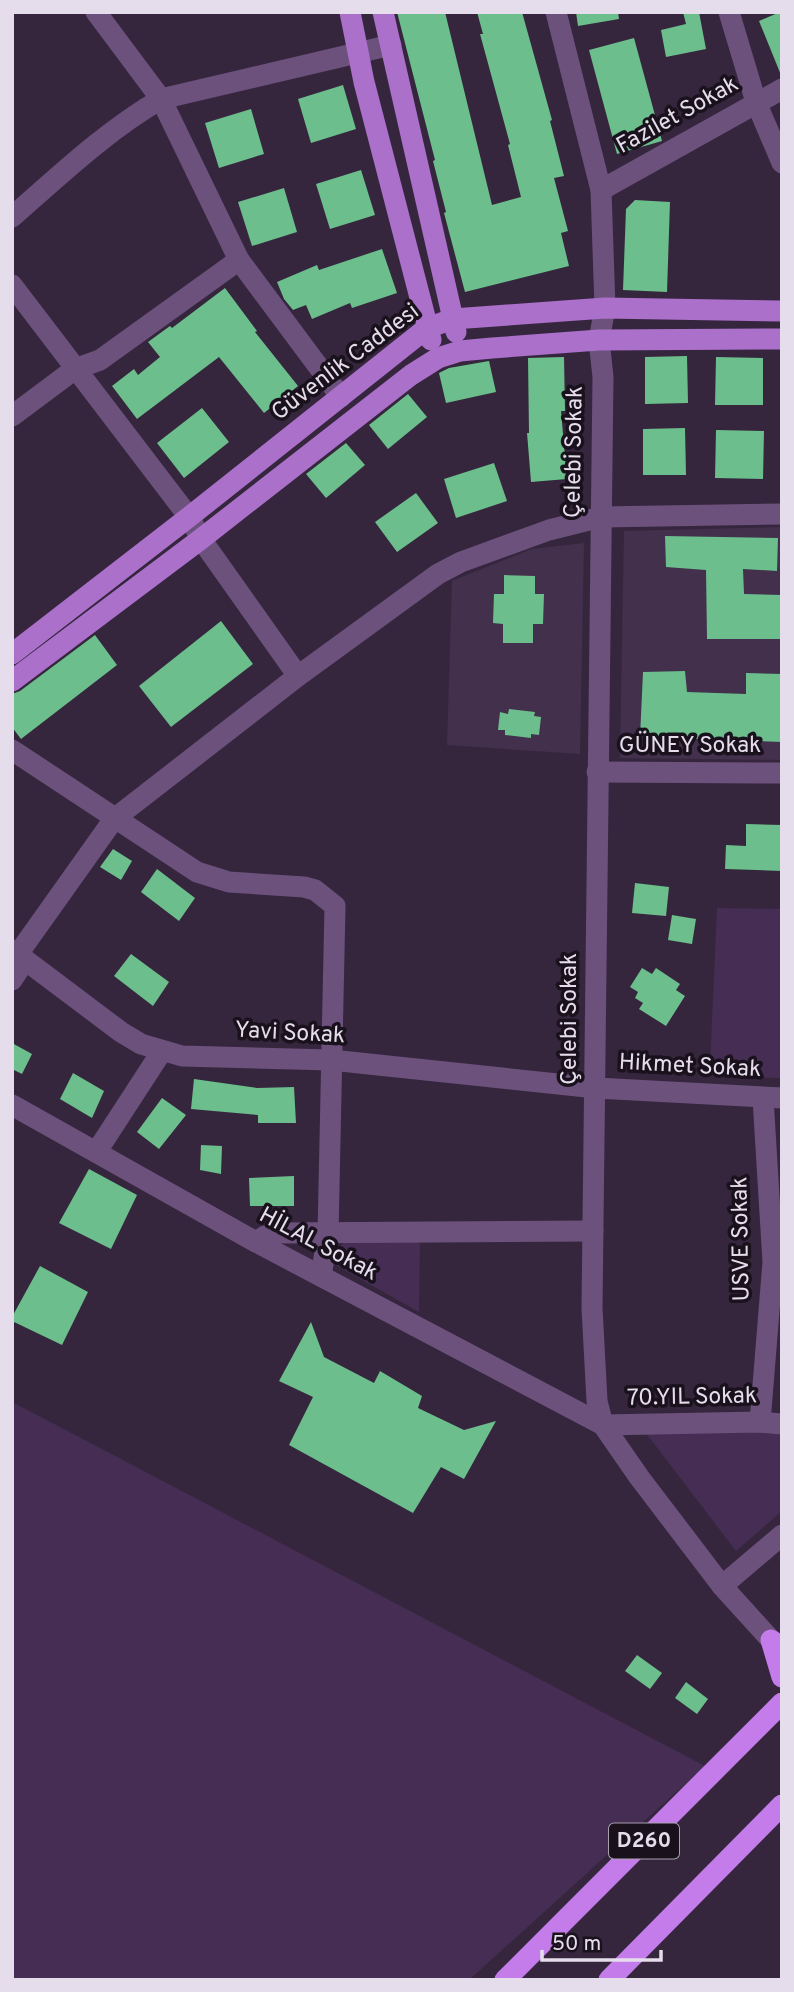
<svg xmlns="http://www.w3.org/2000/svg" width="794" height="1992" font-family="Overpass,sans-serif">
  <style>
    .built { fill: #42304c }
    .green { fill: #462d53 }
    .building { fill: #6cbe8c }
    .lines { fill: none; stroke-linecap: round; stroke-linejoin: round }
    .minor { stroke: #6c517c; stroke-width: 21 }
    .major { stroke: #ab70ca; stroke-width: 21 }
    .highway { stroke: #c37ce9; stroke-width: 21 }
    .labels { text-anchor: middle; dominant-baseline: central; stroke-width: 7; stroke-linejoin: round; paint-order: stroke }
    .shield { fill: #19121d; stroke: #a8a0ae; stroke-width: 2 }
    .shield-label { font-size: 21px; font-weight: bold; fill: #e6ddec }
    .street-label { font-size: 23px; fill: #e6ddec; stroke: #19121d }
  </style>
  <rect width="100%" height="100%" fill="#35263e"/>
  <g class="built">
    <polygon points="782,527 782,760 620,758 624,531"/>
    <polygon points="584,543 580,754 447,745 452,581 532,549"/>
  </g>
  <g class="green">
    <polygon points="717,908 782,909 782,1078 722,1077 710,1065"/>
    <polygon points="420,1238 419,1312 332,1263 345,1239"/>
    <polygon points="12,1402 81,1438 705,1766 469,1980 12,1980"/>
    <polygon points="633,1416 782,1418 782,1511 736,1551"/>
  </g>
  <g class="building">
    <polygon points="397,12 445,12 492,205 521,197 508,145 510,144 480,34 483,34 477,12 522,12 552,120 550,121 564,176 554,178 568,231 561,233 569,266 465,292 444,213 446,212 433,161 435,160"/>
    <polygon points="576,12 618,12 619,19 578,26"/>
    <polygon points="683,12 699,12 706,49 666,57 661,30 686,24"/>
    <polygon points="780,12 782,12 781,75 759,21"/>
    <polygon points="634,38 662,141 617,154 589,50"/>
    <polygon points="343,85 356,129 311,143 298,99"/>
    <polygon points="251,109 264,154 219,168 205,123"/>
    <polygon points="361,170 375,215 330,229 316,184"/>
    <polygon points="284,188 297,232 252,246 238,202"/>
    <polygon points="635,200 670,202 667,292 623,290 626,209"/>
    <polygon points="382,249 397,293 352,308 350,303 312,319 306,305 293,310 284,299 277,282 317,265 319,270"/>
    <polygon points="225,288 257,331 255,332 298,386 264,413 219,357 137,419 112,386 134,369 138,375 160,357 148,342 170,326 172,328"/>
    <polygon points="687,356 688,403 645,404 645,357"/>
    <polygon points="564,357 565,411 561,411 567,479 531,482 527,433 529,433 528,358"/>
    <polygon points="716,357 763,358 763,405 715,405"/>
    <polygon points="489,361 496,392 446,403 439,373 449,368"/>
    <polygon points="408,394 427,417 388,449 369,425"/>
    <polygon points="202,408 229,442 184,478 157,443"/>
    <polygon points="685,428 686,475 643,475 643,429"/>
    <polygon points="716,430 764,431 763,479 715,478"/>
    <polygon points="346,443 365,465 326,498 306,474"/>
    <polygon points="494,463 507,501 456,518 444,479"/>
    <polygon points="416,493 438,523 397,552 375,522"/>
    <polygon points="665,536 778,538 777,571 743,569 744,594 782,595 782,639 707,639 706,570 666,567"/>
    <polygon points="504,575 535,576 535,594 544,594 543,624 533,624 533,643 503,643 503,624 493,623 494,594 504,594"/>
    <polygon points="221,621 253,664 171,727 139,686"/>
    <polygon points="95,635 117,665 21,739 12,727 12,694 20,691"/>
    <polygon points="685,671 687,692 746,694 746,673 782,674 782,742 640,737 643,672"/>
    <polygon points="509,709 535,712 534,716 541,717 539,735 531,734 531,738 505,735 505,730 498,730 500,712 508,714"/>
    <polygon points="746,824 782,825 782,871 725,869 726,845 746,846"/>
    <polygon points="113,849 132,861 121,880 100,867"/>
    <polygon points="157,869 195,898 179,921 141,892"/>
    <polygon points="635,883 669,887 666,916 632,913"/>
    <polygon points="672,915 696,919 692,944 668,940"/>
    <polygon points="131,954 169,982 153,1006 114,976"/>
    <polygon points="642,968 652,974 656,968 680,984 676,990 685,996 666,1026 639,1009 643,1003 635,998 638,992 630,987"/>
    <polygon points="12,1043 32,1054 22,1074 12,1069"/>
    <polygon points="73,1073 104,1091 92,1118 60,1099"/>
    <polygon points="194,1079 257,1088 294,1087 296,1123 258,1123 258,1115 191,1109"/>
    <polygon points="162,1098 186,1115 159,1149 137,1132"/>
    <polygon points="201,1145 222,1146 221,1174 200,1170"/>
    <polygon points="89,1169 137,1195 111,1249 59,1223"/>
    <polygon points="294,1176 294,1206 250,1206 249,1178"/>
    <polygon points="40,1266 88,1292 62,1345 12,1321 12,1317"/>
    <polygon points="311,1322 324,1357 374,1383 380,1371 422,1396 418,1408 464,1430 496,1421 464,1479 441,1467 413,1513 289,1445 313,1397 279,1381"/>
    <polygon points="637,1655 662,1673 650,1689 625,1671"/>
    <polygon points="686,1682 708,1699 697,1714 675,1698"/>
  </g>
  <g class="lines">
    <g class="minor">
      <polyline points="96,12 161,99 239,260 341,397"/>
      <polyline points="556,12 601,190 605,308 599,340 603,377 592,1308 597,1401 603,1425 639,1477 722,1586 771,1640"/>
      <polyline points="729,12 756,102 782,163"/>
      <polyline points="601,190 782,89"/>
      <path d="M12,217C60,175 106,131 161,99L391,45"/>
      <polyline points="12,285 189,517 201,539 298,676 438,574 461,562 549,530 601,517 782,514"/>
      <polyline points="12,416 75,369 100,360 239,260"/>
      <polyline points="12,750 197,872 229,882 304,887 315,890 335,906 328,1234 321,1276"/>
      <polyline points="597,772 782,773"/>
      <polyline points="12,950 121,1032 141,1044 182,1056 331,1060 596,1088 782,1098"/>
      <polyline points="18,954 114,819 298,676"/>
      <polyline points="12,980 25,960"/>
      <polyline points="12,1105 256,1242 603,1425 760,1422 782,1424"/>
      <polyline points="97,1151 162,1051"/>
      <polyline points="256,1242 265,1236 280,1233 593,1231"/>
      <polyline points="760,1422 773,1262 763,1098"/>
      <polyline points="722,1586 782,1535"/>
    </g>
    <g class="major">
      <polyline points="350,12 364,82 431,340"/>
      <polyline points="383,12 456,332"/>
      <polyline points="12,654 189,517 427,328 453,319 605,308 782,311"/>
      <polyline points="12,681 201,539 411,375 438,358 460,351 492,348 599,340 782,339"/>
    </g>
    <g class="highway">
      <polyline points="782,1647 771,1640 782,1677"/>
      <polyline points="505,1980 782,1703"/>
      <polyline points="609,1980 782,1805"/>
    </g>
  </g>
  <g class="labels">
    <rect class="shield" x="609" y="1823.5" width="70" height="35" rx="5"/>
    <g class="shield-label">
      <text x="644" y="1841">D260</text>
    </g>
    <g class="street-label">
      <text transform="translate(678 116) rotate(-29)">Fazilet Sokak</text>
      <text transform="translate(346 363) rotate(-37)">Güvenlik Caddesi</text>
      <text transform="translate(575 452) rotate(-89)">Çelebi Sokak</text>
      <text x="690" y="746">GÜNEY Sokak</text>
      <text transform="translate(570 1019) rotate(-90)">Çelebi Sokak</text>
      <text transform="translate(290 1034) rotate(3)">Yavi Sokak</text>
      <text transform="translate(690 1067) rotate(3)">Hikmet Sokak</text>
      <text transform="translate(742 1239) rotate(-91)">USVE Sokak</text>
      <text transform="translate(318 1245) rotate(28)">HİLAL Sokak</text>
      <text transform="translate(692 1398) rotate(-1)">70.YIL Sokak</text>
    </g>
  </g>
  <rect width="794" height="1992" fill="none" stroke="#e6ddec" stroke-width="28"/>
  <path d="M542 1950v10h119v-10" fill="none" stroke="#e6ddec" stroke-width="3.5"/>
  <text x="552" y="1950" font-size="21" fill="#e6ddec" stroke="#19121d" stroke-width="5" paint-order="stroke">50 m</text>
</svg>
